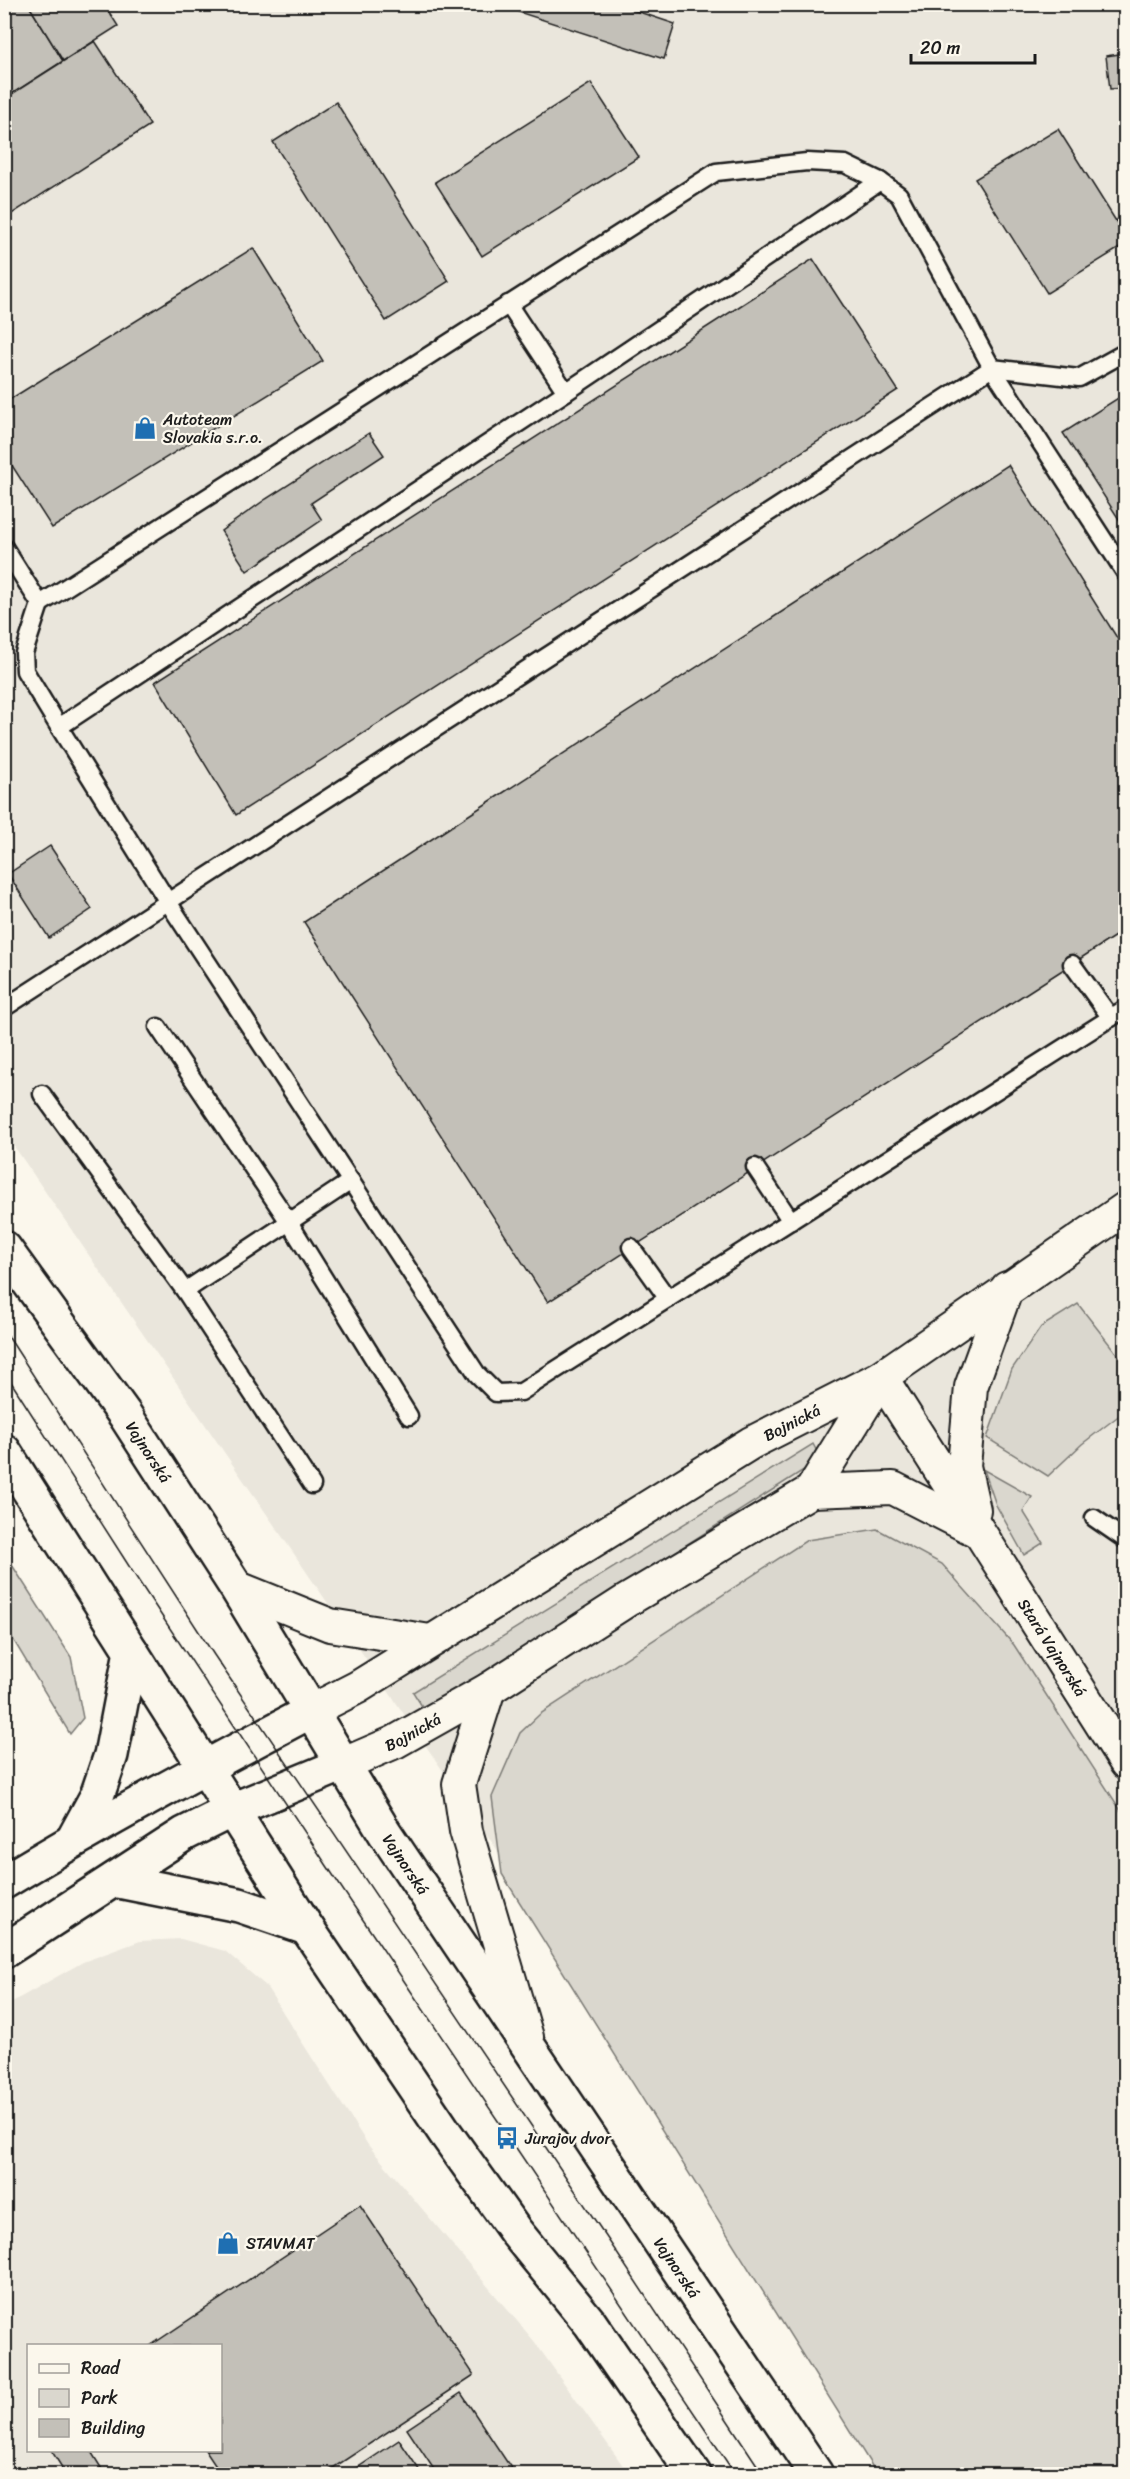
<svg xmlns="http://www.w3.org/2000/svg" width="1130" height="2479" font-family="Sriracha,sans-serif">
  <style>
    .built { fill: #eae6dc; fill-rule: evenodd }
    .green { fill: #dad7ce; stroke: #7b7a75; stroke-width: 1.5 }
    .building { fill: #c3c0b8; stroke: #1c1c1c; stroke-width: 1.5 }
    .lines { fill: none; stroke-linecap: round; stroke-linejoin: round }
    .service-casing { stroke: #1c1c1c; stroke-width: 21 }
    .minor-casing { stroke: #1c1c1c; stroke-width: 36 }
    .secondary-casing { stroke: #1c1c1c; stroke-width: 38 }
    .service { stroke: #fbf7ec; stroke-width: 16 }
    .minor { stroke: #fbf7ec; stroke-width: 32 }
    .secondary { stroke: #fbf7ec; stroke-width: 33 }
    .tram { stroke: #1c1c1c; stroke-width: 1.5 }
    .labels { text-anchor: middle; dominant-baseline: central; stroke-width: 4.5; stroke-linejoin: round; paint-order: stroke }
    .poi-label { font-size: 16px; fill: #1c1c1c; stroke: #fbf7ec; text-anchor: start }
    .street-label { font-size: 16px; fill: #1c1c1c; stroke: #fbf7ec }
  </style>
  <rect width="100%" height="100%" fill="#fbf7ec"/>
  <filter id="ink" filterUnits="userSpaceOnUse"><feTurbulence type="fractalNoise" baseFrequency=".0167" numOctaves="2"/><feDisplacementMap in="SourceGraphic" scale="12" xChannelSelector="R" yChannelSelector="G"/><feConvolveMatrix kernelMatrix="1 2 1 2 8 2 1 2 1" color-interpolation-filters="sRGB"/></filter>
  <g filter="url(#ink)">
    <g class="built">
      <polygon points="4,5 1125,5 1125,2474 507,1864 5,1133"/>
      <path d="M181,1939L225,1951L266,1986L368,2145L534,2341L629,2474H5V2006L83,1962L140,1941ZM28,2346H220V2450H28Z"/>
    </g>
    <g class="green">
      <polygon points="1078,1304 1125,1364 1125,1411 1082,1444 1048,1476 987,1438 1012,1369 1041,1327"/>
      <polygon points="813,1444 821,1459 425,1711 413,1692"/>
      <polygon points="984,1470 1032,1497 1023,1511 1043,1543 1024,1555 996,1505"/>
      <polygon points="877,1529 942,1564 1014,1645 1125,1817 1125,2474 877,2474 502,1874 492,1797 520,1733 540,1714 807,1540"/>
      <polygon points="5,1554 71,1657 83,1718 70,1734 5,1626"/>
    </g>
    <g class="building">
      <polygon points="4,4 28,4 63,61 4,99"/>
      <polygon points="28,4 104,4 118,26 63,61"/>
      <polygon points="494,4 615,4 675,24 664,59"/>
      <polygon points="95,41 150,125 4,219 4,99"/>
      <polygon points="1126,53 1126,88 1110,89 1106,56"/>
      <polygon points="591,83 639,157 482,256 435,182"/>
      <polygon points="336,102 449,281 386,321 273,142"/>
      <polygon points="1058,129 1126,237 1126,244 1047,293 975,179"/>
      <polygon points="253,248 323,361 52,528 4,453 4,403"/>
      <polygon points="813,259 898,390 236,815 155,682"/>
      <polygon points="1126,393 1126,530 1063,433"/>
      <polygon points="369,433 384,455 311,503 322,520 247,571 221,531 266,499"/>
      <polygon points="1008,465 1126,652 1126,929 548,1302 304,922"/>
      <polygon points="50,846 92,909 49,938 8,874"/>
      <polygon points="360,2205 474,2375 324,2474 221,2474 205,2450 220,2450 220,2346 150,2346"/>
      <polygon points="461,2393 515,2474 437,2474 407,2429"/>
      <polygon points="399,2440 422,2474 348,2474"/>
      <polygon points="51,2450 90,2450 105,2474 66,2474"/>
    </g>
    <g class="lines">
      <g class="service-casing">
        <g id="service">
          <polyline points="508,304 566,392"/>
          <polyline points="4,547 40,604 24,653 25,671 59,727"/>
          <polyline points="1126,574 992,368 899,195 880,181 566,392 59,727 168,902 477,1374 496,1393 521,1392 1126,1008"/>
          <polyline points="40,604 716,172 807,162 845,164 880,181"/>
          <polyline points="1072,964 1111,1018"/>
          <polyline points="4,1008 992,368 1079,378 1126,352"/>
          <polyline points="158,1027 289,1222 409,1416"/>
          <polyline points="42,1094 185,1291 312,1485"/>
          <polyline points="755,1167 791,1221"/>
          <polyline points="631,1247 668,1299"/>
          <polyline points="185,1291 351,1181"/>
          <polyline points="1094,1518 1126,1540"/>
        </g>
      </g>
      <g class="minor-casing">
        <g id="minor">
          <path id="s1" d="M881,1377L1126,1763"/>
          <polyline points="811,1491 893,1488 977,1531"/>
          <polyline points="974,1510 964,1466 971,1387 1007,1288"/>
          <polyline points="236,1587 330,1625 430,1641"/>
          <polyline points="489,1689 459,1784 466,1831 527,2037"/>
          <path id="s2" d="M311,1711L358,1687L751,1443L881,1377L1126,1208"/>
          <path id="s3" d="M344,1764L395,1742L489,1689L626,1601L811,1491L881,1378"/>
        </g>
      </g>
      <g class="secondary-casing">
        <g id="secondary">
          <path id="s4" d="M4,1248L125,1415L236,1587L385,1833L816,2474"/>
          <polyline points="4,1451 307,1928 446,2134 516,2232 590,2323 694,2474"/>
          <polyline points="73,1840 97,1796 111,1755 131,1651"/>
          <polyline points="114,1880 239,1905 307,1928"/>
          <path d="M4,1882C104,1821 207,1766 311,1711"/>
          <polyline points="4,1951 184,1834 232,1810 344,1764"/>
        </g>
      </g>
      <use href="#service" class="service"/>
      <use href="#minor" class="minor"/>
      <use href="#secondary" class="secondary"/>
      <g class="tram">
        <polyline points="4,1330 214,1655 611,2244 763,2474"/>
        <polyline points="4,1371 136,1577 341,1887 735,2474"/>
      </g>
    </g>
  </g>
  <defs>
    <g id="shop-bare" transform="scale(1.8)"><path d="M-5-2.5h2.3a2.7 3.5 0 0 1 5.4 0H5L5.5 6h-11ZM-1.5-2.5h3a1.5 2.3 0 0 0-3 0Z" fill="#1f6fb2" stroke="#fbf7ec" stroke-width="2.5" paint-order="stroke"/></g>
    <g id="bus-bare" transform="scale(1.8)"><path d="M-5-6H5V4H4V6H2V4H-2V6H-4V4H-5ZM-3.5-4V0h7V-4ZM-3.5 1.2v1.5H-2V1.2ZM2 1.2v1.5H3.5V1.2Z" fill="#1f6fb2" stroke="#fbf7ec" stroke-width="2.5" paint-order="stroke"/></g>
  </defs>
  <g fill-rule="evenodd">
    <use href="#shop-bare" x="145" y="428"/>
    <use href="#bus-bare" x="507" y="2138"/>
    <use href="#shop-bare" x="228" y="2243"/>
  </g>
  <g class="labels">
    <g class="poi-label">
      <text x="163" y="419">Autoteam<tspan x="163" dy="18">Slovakia s.r.o.</tspan></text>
      <text x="525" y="2138">Jurajov dvor</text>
      <text x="246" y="2243">STAVMAT</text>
    </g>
    <g class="street-label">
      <text stroke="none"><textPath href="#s2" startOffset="561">Bojnická</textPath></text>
      <text stroke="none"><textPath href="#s4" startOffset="250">Vajnorská</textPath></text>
      <text stroke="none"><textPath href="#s1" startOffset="320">Stará Vajnorská</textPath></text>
      <text stroke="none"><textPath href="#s3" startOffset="76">Bojnická</textPath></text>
      <text stroke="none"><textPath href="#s4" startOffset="736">Vajnorská</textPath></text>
      <text stroke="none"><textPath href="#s4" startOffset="1222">Vajnorská</textPath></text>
    </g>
  </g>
  <rect width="1130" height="2479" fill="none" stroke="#fbf7ec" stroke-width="24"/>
  <rect x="12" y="12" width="1106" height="2455" fill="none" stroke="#1c1c1c" stroke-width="2" filter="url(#ink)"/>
  <rect x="27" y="2344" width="195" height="108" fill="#fbf7ec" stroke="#a29f99" stroke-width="1.5"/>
  <rect x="39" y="2364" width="30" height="9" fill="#fbf7ec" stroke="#a29f99" stroke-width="1.5"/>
  <text x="81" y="2374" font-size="18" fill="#1c1c1c">Road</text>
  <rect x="39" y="2389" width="30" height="18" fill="#dad7ce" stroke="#a29f99" stroke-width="1.5"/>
  <text x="81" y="2404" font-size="18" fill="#1c1c1c">Park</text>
  <rect x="39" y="2419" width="30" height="18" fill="#c3c0b8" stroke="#a29f99" stroke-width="1.5"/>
  <text x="81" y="2434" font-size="18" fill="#1c1c1c">Building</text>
  <path d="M911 54v9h124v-9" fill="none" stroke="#1c1c1c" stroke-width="3"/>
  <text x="920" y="54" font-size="18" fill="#1c1c1c" stroke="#fbf7ec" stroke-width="4.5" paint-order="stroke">20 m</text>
</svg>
